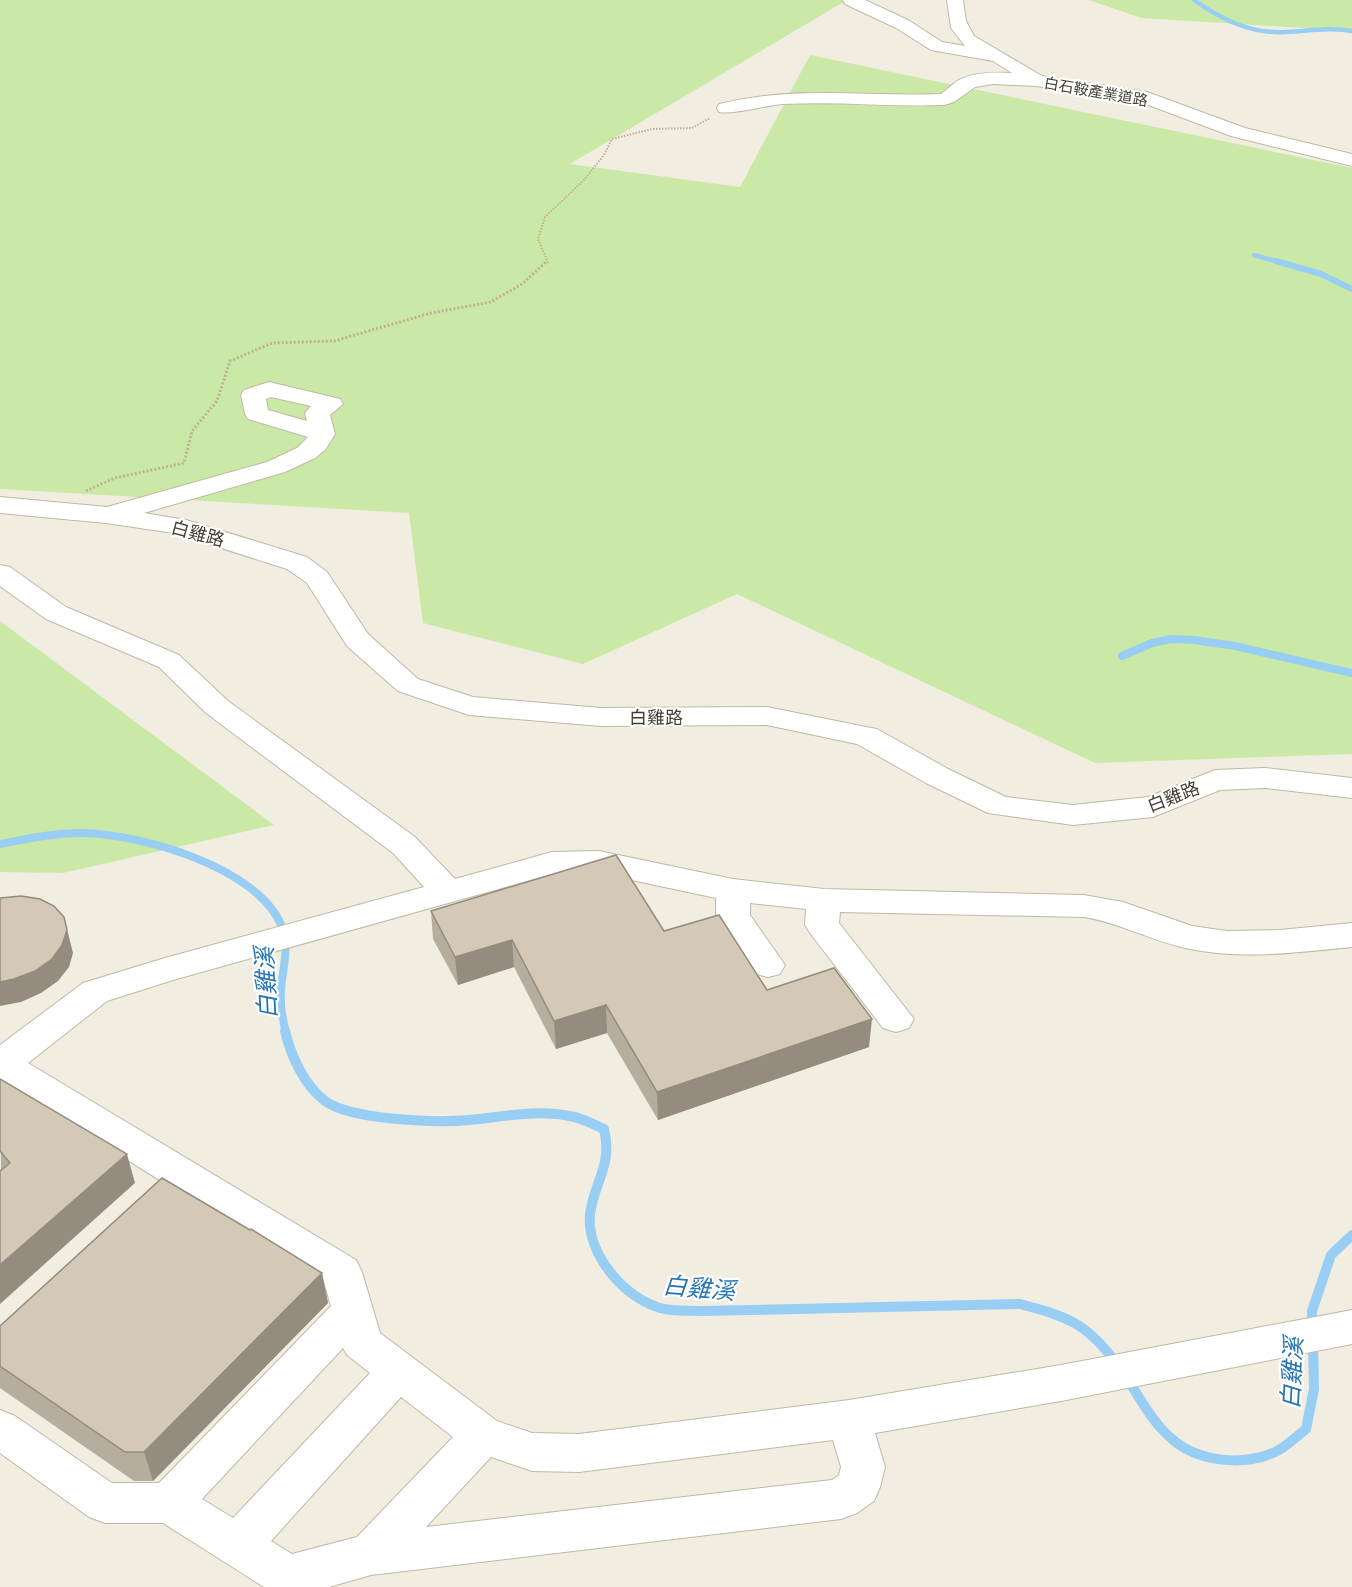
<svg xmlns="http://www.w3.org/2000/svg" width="1352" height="1587" font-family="Commissioner,'Noto Sans TC',sans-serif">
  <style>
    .green { fill: #cae9a7 }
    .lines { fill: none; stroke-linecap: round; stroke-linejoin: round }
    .stream-far3 { stroke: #98cdf4; stroke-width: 4.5 }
    .stream-far2 { stroke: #98cdf4; stroke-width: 6 }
    .stream-far1 { stroke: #98cdf4; stroke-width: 8 }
    .stream { stroke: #98cdf4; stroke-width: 10 }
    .minor-casing { stroke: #c0b8a6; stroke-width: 2 }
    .path-far1 { stroke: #c0b194; stroke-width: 2; stroke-dasharray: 1.5 1.5; stroke-linecap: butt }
    .path { stroke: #c0b194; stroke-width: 3; stroke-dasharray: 2 2; stroke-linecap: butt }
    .minor { fill: #fff; fill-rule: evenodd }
    .wall { fill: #b5ad9d }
    .shaded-wall { fill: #948d7f }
    .building { fill: #d3c9b6; stroke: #948d7f; stroke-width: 1.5 }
    .labels { text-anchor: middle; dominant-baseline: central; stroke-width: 4.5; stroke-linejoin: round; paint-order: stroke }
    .far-street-label { font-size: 15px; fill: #433d32; stroke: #fff }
    .street-label { font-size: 18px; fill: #433d32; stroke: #fff }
    .near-water-label { font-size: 24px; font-style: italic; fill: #2675b4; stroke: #fff }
  </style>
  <rect width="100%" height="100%" fill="#f2ede1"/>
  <g class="green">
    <polygon points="0,0 847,0 570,164 740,187 810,55 1352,168 1352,754 1095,763 737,594 583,664 423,623 409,513 0,489"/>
    <polygon points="1089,0 1352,0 1352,31 1141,18"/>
    <polygon points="0,621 274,825 63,873 0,872"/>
  </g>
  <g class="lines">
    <g class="stream-far3">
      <path d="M1194,0C1222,20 1251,34 1286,32C1308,31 1330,27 1352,31"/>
      <polyline points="1254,255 1282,263"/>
    </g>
    <polyline class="stream-far2" points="1276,261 1321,274 1352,289"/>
    <g class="stream-far1">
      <polyline points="1122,656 1152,643 1171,639 1194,640 1235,646 1352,673"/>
      <path d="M0,844C27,839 54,833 82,833C140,834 259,867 282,927C290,947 282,971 281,991C280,1005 282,1018 286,1032"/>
    </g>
    <g class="stream">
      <path d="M285,1031C291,1056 304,1085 325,1101C351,1120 436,1123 469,1120C502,1117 537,1109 570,1116C582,1118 593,1124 604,1129C613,1165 594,1182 590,1214C586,1253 624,1298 660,1308C674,1312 688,1310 702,1311L1020,1304C1066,1316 1087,1323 1116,1363"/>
      <polyline points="1312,1327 1312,1311 1331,1255 1352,1235"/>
      <path d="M1128,1380C1141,1400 1153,1423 1172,1439C1198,1462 1245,1467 1277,1451C1287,1446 1297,1436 1306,1429L1314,1389L1313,1342"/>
    </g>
    <g class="minor-casing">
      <g id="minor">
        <path d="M843,0H865L908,20L942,42L965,46L951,28L947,0H963L966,21L974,36L1042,76L1147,92L1245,128L1352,154V166L1231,136L1138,101L1036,86L993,84L975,87L954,102L944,105C890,107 836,101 783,104C766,105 733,115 719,112L717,108L719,104C797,85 863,97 941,94C947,90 951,85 957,81C973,72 994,72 1012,73L993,61L931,50L896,28L845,4Z"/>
        <path d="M269,382L340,399L343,404L330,415L335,434L325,450L315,458L285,472L144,513L186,520L307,557L327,572L368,634L418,679L473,697L601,708L767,707L866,727L877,729L948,769L1006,797L1073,805L1148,797L1215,770L1265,768L1352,778V798L1265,788L1220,790L1153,817L1073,825L988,813L926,783L857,744L767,725L601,726L469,715L398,691L347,646L307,583L287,569L174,533L106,523L0,513V497L107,507L267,462L297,448L308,437L248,419L245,414L241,395L244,390ZM271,397L311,406L305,413L307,421L268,410L266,399Z"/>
        <path d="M0,565L10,567L66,607L179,655L228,701L415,837L455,879L552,852L599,851L733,879L824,889L1084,895L1123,902L1192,926L1227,931L1280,930L1352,923V947C1298,952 1244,960 1190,949C1154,942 1121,923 1084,917L840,912L839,923L914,1019L909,1028L896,1032L883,1028L810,933L805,925L806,909L750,903V915L785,965L780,974L768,977L756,974L721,925L716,917V898L599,873L552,874L173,980L107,1001L28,1063L356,1260L362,1272L380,1333L497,1421L532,1433L579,1434L849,1400L1061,1365L1352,1310V1344L1061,1401L875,1433L885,1467L880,1487L874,1501L857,1513L841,1519L371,1575L329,1587H264L163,1523H105L89,1517L0,1453V1410L15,1416L112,1483H159L331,1306L324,1282L0,1081V1045L83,983L165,958L424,887L393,853L206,713L159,667L46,619L0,586ZM343,1348L347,1355L370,1373L233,1518L202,1499ZM401,1397L453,1437L357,1537L292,1554L271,1541ZM833,1440L841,1467L839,1475L832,1480L426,1527L491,1457L532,1471L579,1472Z"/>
      </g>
    </g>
    <polyline class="path-far1" points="548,263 538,239 545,217 584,180 604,155 612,139 652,129 692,128 710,118"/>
    <polyline class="path" points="86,491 115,478 184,463 192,431 217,401 230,361 272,343 334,341 431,313 491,302 522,284 547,261"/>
    <use href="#minor" class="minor"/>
  </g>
  <g class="wall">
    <polygon points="431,911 664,931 869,1047 658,1120 607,1033 556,1049 514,967 458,985 433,939"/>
    <polygon points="0,1079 135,1183 1,1170"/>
    <polygon points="322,1273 328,1303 153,1481 134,1481 0,1388 0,1326"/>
  </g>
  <g class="shaded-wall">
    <polygon points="64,917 73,953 69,967 58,981 41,993 21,1002 0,1006 0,982"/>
    <polygon points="512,940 514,967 458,985 455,957"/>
    <polygon points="606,1005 607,1033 556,1049 554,1021"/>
    <polygon points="872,1019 869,1047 658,1120 657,1092"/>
    <polygon points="127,1154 135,1183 0,1304 0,1265"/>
    <polygon points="322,1273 328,1303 153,1481 144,1452"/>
  </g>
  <g class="building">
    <polygon points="616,855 664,931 719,915 767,990 834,968 872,1019 657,1092 606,1005 554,1021 512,940 455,957 431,911"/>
    <polygon points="21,896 40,899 54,906 64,917 67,930 62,945 52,959 35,971 14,979 0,982 0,898"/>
    <polygon points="0,1079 127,1154 0,1265 0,1171 10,1163 0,1151"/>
    <polygon points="162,1178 250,1230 251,1229 322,1273 144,1452 125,1452 0,1366 0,1326"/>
  </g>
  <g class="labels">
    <g class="far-street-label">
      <text transform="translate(1096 91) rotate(10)">白石鞍產業道路</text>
    </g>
    <g class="street-label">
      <text transform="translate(198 533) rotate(15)">白雞路</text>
      <text x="656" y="717">白雞路</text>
      <text transform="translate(1173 796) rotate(-21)">白雞路</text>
    </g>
    <g class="near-water-label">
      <text transform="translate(265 983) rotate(-93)">白雞溪</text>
      <text transform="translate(699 1287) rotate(5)">白雞溪</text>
      <text transform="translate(1291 1373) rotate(-87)">白雞溪</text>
    </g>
  </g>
</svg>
